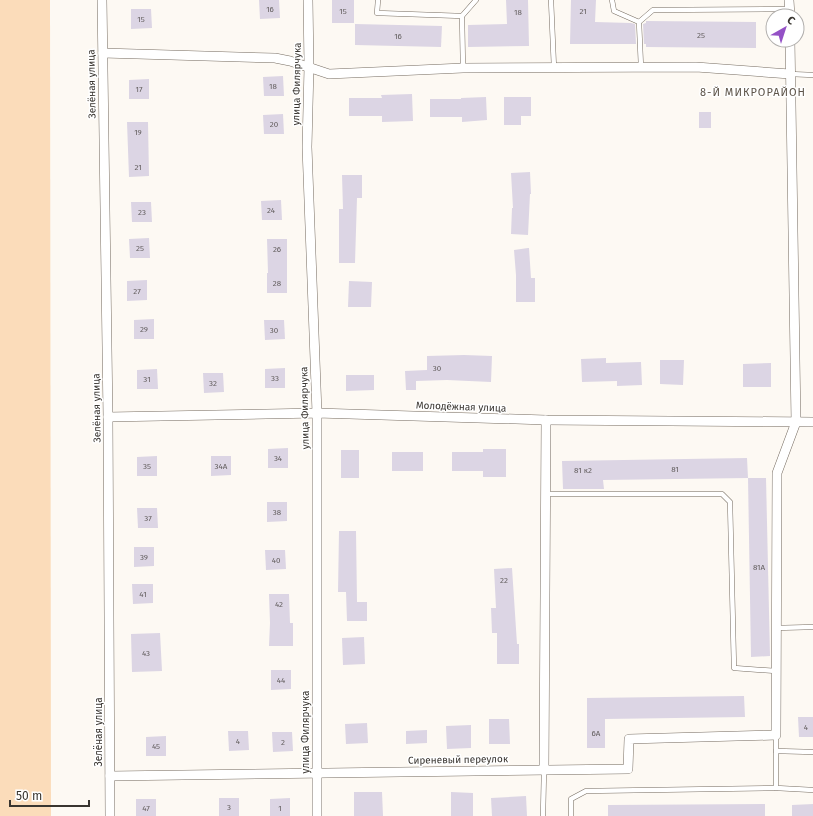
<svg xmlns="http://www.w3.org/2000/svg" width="813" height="816" font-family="'Fira Sans',sans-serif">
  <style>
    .green { fill: #fbdcba }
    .building { fill: #dcd5e4 }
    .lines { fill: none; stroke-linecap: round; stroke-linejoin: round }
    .service-casing { stroke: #776d62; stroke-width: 5.5 }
    .minor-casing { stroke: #776d62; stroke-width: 10 }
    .service { stroke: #fff; stroke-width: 4.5 }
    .minor { stroke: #fff; stroke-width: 9 }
    .labels { text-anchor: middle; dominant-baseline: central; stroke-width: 3; stroke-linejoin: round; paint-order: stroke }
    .number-label { font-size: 8px; fill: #625d5d }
    .street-label { font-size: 10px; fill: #393530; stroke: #fff }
    .neighbourhood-label { font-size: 11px; letter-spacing: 1px; fill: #5e554a; stroke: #fff }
  </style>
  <rect width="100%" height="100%" fill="#fdf9f3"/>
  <polygon class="green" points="0,0 50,0 51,816 0,816"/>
  <g class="building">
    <polygon points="259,0 279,0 280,18 260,19"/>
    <rect x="332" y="0" width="22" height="23"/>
    <polygon points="506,0 528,0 529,46 468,47 468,25 507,24"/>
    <polygon points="571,0 596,0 595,22 631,23 635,24 636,44 570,44"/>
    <polygon points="131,9 151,9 152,28 131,29"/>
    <polygon points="646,21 756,22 756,48 646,47 646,44 644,44 643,24 646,23"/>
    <polygon points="355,24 442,26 441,47 355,45"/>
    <polygon points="283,76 284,96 264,96 263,77"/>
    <polygon points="149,79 149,99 129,99 129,80"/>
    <polygon points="412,94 413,121 382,122 382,116 349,116 349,98 382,98 381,95"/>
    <polygon points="486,97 487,120 462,122 462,117 430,117 430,99 461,99 461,98"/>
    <polygon points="504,97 531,97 531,116 521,116 521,125 504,125"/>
    <rect x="699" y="112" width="12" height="16"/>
    <polygon points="283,114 284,134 264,134 263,115"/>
    <polygon points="127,122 148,122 149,176 129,177"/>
    <polygon points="530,172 531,194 530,194 528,235 511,234 512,208 513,208 511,173"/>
    <polygon points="342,175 362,175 362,198 357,198 355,263 339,263 339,209 343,209"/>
    <polygon points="281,200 282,220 262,220 261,201"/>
    <polygon points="131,202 151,202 152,222 132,222"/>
    <polygon points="149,238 150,258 130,258 129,239"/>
    <polygon points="267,239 287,239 287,293 267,293 267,273 268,273"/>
    <polygon points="528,248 529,248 531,278 535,278 535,302 516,302 516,275 514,250"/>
    <polygon points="147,280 147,300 127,301 127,281"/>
    <polygon points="349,281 372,282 371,307 348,307"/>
    <polygon points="154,319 154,339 134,339 134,320"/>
    <polygon points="264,320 284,320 285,339 265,340"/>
    <polygon points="464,355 492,356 491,382 447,380 416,381 416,390 406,390 405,371 427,370 427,356"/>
    <polygon points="606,358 606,363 641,362 642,385 617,386 617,381 582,382 581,359"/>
    <polygon points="660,360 684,360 683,385 660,384"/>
    <polygon points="771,363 771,387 743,387 743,364"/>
    <polygon points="285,368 285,388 265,388 265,369"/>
    <polygon points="157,369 158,389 137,389 137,370"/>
    <polygon points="203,373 223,373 224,392 204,393"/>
    <polygon points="346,375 374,375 374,390 346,391"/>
    <polygon points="288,448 288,468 268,468 268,449"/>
    <polygon points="483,449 506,449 506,477 483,477 483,471 452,471 452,452 483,452"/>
    <rect x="341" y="450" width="18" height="28"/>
    <rect x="392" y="452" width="31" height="19"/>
    <polygon points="157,456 157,476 137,476 137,457"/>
    <polygon points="211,456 231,456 231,475 211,476"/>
    <polygon points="747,458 748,478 603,480 604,489 563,489 562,461"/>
    <polygon points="748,478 766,478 770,656 751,657"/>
    <polygon points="267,502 287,502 287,521 267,522"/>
    <polygon points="137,508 157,508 158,528 138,528"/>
    <polygon points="339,531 356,531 357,602 367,602 367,621 347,621 346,592 338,592"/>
    <polygon points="134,547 154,547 154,566 134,567"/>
    <polygon points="265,550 285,550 286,569 266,570"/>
    <polygon points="512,568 517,644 519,644 519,664 497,664 497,633 492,633 491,608 496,608 494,569"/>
    <polygon points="132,584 153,584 153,603 133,604"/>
    <polygon points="269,594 289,594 290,623 293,623 293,646 269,646 270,623"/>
    <polygon points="160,633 162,671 132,672 131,634"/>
    <polygon points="364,637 365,664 343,665 342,638"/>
    <polygon points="271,670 291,670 291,689 271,690"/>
    <polygon points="744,696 745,717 605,719 605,748 587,748 587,698"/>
    <polygon points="798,717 813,717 813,737 799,737"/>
    <polygon points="489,719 509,719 510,744 489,744"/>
    <polygon points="367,723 368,743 346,744 345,724"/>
    <polygon points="471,725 471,748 447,749 446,726"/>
    <polygon points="427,730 427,743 406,744 406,731"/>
    <polygon points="228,731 248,731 249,750 229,751"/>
    <polygon points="272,732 292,732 293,751 273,752"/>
    <polygon points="166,736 166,756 146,756 146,737"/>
    <polygon points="354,792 382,792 383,816 354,816"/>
    <polygon points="451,792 473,793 473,816 451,816"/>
    <polygon points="526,796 527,816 492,816 491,798"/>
    <rect x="219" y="798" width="20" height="18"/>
    <polygon points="290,798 290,816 270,816 270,799"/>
    <rect x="136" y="799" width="20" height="17"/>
    <polygon points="765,804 765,816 608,816 608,805"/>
    <polygon points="813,804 813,816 792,816 792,805"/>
  </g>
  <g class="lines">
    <g class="service-casing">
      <g id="service">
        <polyline points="378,0 377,13 462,16"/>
        <polyline points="551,0 554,68"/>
        <polyline points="612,0 614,11 639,22"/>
        <polyline points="641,67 639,22 653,10 790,9"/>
        <polyline points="463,68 462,16 476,0"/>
        <polyline points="790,74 813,75"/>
        <polyline points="546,494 722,494 730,502 734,668 776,671"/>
        <polyline points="776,628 813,627"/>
        <polyline points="776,735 776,788 813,790"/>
        <polyline points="776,751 813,752"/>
        <polyline points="543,816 544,770"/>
        <polyline points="571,816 571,799 586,791 776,788"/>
      </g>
    </g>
    <g class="minor-casing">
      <g id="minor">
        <polyline points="102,0 108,417 110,816"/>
        <polyline points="308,0 309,67 307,147 317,413 317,816"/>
        <polyline points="789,0 790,16"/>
        <polyline points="103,53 275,58 290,61 329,74 463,68 696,67 790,74"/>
        <polyline points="108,417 317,413 546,420 813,422"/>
        <polyline points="544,770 546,420"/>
        <polyline points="110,776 628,769 629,739 776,735 777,473 796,422 790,40"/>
      </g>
    </g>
    <use href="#service" class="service"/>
    <use href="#minor" class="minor"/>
  </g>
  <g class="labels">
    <g class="number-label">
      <text x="270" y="9">16</text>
      <text x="343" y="11">15</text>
      <text x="583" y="11">21</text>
      <text x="518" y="12">18</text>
      <text x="141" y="19">15</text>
      <text x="701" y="35">25</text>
      <text x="398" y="36">16</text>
      <text x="273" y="86">18</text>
      <text x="139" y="89">17</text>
      <text x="274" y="124">20</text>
      <text x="138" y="132">19</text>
      <text x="138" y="167">21</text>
      <text x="271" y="210">24</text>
      <text x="142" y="212">23</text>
      <text x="140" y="248">25</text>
      <text x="277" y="249">26</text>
      <text x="277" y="283">28</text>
      <text x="137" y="291">27</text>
      <text x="144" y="329">29</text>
      <text x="274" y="330">30</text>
      <text x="437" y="368">30</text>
      <text x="275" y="378">33</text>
      <text x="147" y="379">31</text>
      <text x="213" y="383">32</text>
      <text x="278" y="458">34</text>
      <text x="147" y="466">35</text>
      <text x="221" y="466">34А</text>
      <text x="675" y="469">81</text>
      <text x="583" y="470">81 к2</text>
      <text x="277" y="512">38</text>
      <text x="148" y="518">37</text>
      <text x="144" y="557">39</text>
      <text x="276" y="560">40</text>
      <text x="759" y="567">81А</text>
      <text x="504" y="580">22</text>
      <text x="143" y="594">41</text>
      <text x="279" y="604">42</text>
      <text x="146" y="653">43</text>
      <text x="281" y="680">44</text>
      <text x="806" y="727">4</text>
      <text x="596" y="733">6А</text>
      <text x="238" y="741">4</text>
      <text x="283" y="742">2</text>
      <text x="156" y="746">45</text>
      <text x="229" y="807">3</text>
      <text x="146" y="808">47</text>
      <text x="280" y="808">1</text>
    </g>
    <g class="street-label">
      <text transform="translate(92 84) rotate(-91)">Зелёная улица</text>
      <text transform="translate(297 84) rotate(-89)">улица Филярчука</text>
      <text transform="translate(461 407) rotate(2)">Молодёжная улица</text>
      <text transform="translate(97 408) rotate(-91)">Зелёная улица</text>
      <text transform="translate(305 408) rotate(-91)">улица Филярчука</text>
      <text transform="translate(99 732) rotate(-90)">Зелёная улица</text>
      <text transform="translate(306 732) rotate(-90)">улица Филярчука</text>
      <text transform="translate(458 760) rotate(-1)">Сиреневый переулок</text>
    </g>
    <g class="neighbourhood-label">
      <text x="753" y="92">8-Й МИКРОРАЙОН</text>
    </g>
  </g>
  <g transform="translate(785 28) rotate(39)"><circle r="19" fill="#ffffff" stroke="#b0aeac"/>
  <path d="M0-3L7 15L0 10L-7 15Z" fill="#9451c6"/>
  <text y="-6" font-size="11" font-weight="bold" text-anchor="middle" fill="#393530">С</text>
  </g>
  <path d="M10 800v6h79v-6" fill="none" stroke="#393530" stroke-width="2"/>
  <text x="16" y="800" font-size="12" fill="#393530" stroke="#ffffff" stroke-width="3" paint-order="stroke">50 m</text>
</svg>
